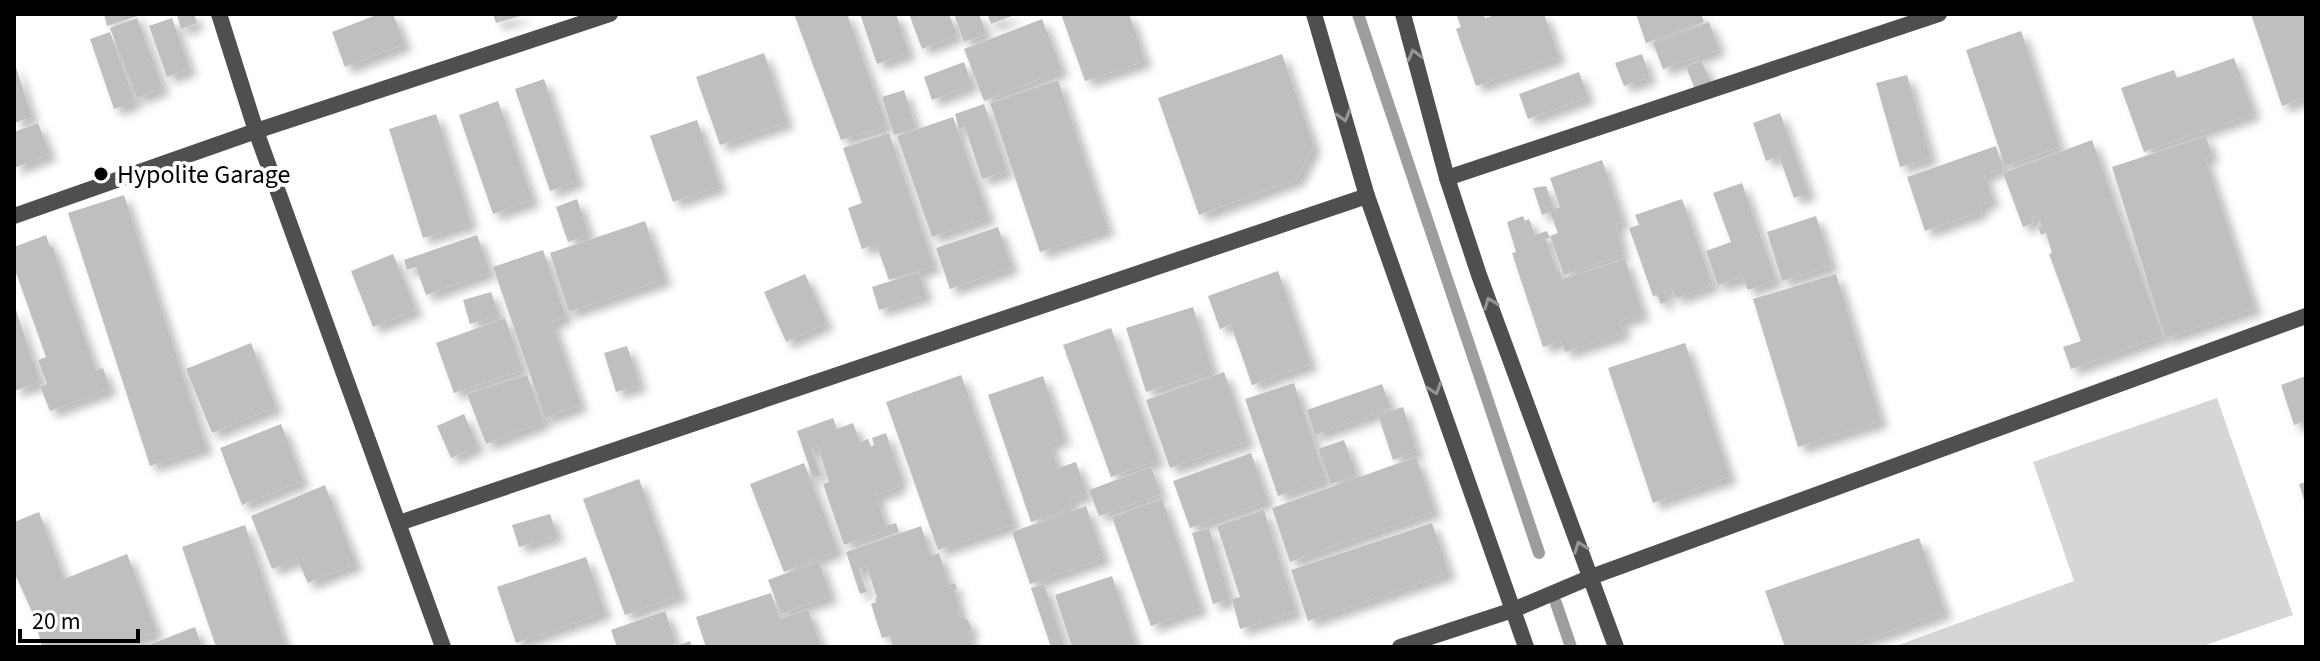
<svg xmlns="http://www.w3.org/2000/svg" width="2320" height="661" font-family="'Source Sans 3',sans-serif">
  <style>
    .green { fill: #d6d6d6 }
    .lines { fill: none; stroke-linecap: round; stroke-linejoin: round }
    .stream { stroke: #9d9d9d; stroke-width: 12 }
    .building { fill: #bfbfbf; filter: url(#shadow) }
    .minor { stroke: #4f4f4f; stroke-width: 16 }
    .tertiary { stroke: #4f4f4f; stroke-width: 16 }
    .oneway { stroke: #959595 }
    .poi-dot { fill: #000; stroke: #fff; stroke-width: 3 }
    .labels { text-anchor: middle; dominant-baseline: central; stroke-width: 8; stroke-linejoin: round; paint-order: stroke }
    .poi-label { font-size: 26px; fill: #000; stroke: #fff; text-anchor: start }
  </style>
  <defs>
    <filter id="shadow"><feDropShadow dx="7" dy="7" stdDeviation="4" flood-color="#0004"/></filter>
  </defs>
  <rect width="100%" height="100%" fill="#fff"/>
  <polygon class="green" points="2217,398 2293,615 2200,647 1893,647 2074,581 2033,462"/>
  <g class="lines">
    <g class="stream">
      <polyline points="1358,14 1539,553"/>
      <polyline points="1556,603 1571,647"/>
    </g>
  </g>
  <g class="building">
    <polygon points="104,14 141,14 141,15 107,26"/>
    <polygon points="180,14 194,14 197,23 181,29 177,15"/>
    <polygon points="379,14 393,14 405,44 345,67 332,32"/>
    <polygon points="493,14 524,14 524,15 496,23"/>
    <polygon points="794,14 847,14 887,126 841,140"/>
    <polygon points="860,14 896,14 909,53 877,64"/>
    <polygon points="909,14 949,14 957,35 922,49"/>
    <polygon points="954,14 979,14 986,34 964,42"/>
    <polygon points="987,14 1017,14 991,24"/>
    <polygon points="1061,14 1129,14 1145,61 1085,81"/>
    <polygon points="1456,14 1483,14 1485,18 1499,14 1544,14 1559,57 1476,86 1456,29 1461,27"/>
    <polygon points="1636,14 1701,14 1704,22 1646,43"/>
    <polygon points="2251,14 2306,14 2306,97 2282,106"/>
    <polygon points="137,18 163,88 137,98 110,28"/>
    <polygon points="172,18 190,69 167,77 149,26"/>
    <polygon points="1042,19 1062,70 984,101 964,49"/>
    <polygon points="1709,22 1719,49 1663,69 1653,43"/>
    <polygon points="2021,31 2060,147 2005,166 1966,50"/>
    <polygon points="110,32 135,102 114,109 90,39"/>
    <polygon points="764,53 787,122 720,145 696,77"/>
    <polygon points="1282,54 1314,146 1297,179 1199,215 1158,98"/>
    <polygon points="1642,54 1650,77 1624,86 1615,63"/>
    <polygon points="2234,58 2254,113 2144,152 2121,88 2174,70 2177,78"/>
    <polygon points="1701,60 1711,82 1695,89 1686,67"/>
    <polygon points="14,61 32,117 14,123"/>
    <polygon points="964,62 972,85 932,100 924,77"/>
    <polygon points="1579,72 1588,97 1528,119 1519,94"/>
    <polygon points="1907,75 1931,158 1900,167 1876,83"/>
    <polygon points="544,79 578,181 550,191 515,89"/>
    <polygon points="1058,80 1108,229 1040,252 990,103"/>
    <polygon points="904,90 916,128 894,135 882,97"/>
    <polygon points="498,101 533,200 493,214 459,115"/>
    <polygon points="984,104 1007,171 982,179 965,127 959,129 955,114"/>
    <polygon points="1780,113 1809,193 1794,198 1779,156 1766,161 1753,123"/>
    <polygon points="436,114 471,223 423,238 389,129"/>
    <polygon points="953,117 989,217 932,237 897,136"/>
    <polygon points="697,120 720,186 673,202 650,136"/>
    <polygon points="38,123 50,154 14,168 14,132"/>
    <polygon points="889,133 934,266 889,280 876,244 862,249 848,208 862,203 843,148"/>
    <polygon points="2206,136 2212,155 2205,158 2255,308 2165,338 2112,167"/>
    <polygon points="2092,140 2163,336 2071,369 2063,347 2081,341 2049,254 2052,253 2046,233 2041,235 2038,227 2042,226 2037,216 2031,218 2033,223 2023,227 2003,173"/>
    <polygon points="1996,146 2003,168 1984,175 1993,200 1980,205 1982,211 1925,231 1907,177"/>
    <polygon points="1602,160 1623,222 1616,224 1623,255 1564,275 1550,236 1558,233 1550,212 1542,215 1533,188 1546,186 1554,209 1560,207 1550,178"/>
    <polygon points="1742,183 1776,280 1748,290 1743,277 1718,285 1706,251 1731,242 1713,193"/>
    <polygon points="124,195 206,447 150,466 68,213"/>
    <polygon points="577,199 589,235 568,242 556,207"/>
    <polygon points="1682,199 1713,285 1676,298 1672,289 1664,291 1668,301 1661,304 1657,295 1653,296 1629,228 1639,225 1635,215"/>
    <polygon points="1523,216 1525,221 1529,219 1535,235 1547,231 1550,238 1546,239 1557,271 1560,271 1562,279 1625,259 1643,314 1620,321 1624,333 1565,352 1561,341 1543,347 1512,253 1516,252 1507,222"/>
    <polygon points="1816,216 1832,266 1782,281 1767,232"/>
    <polygon points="645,221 665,279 569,312 550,253"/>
    <polygon points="998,227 1012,267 950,289 936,248"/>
    <polygon points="46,235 50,247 52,246 96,370 103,368 110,389 50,411 40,386 47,384 38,360 46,357 14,267 14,247"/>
    <polygon points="477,235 490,272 426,295 416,267 407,270 404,260"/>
    <polygon points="543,250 566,317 552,322 581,405 545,418 493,267"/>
    <polygon points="393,254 416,310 373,327 351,271"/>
    <polygon points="1278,271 1311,364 1252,385 1231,325 1220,329 1208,296"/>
    <polygon points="919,272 926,295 879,310 872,287"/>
    <polygon points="805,274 827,323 786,342 764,292"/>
    <polygon points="1836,274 1881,421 1798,447 1753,299"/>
    <polygon points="491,292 499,316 470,324 463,300"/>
    <polygon points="14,304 40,382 14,391"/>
    <polygon points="1193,307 1213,371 1146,392 1126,328"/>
    <polygon points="505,318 523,370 454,393 436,343"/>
    <polygon points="1111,328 1158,460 1111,477 1063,345"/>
    <polygon points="251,343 276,407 212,433 186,369"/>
    <polygon points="1685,343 1730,477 1653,503 1608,368"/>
    <polygon points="627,346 640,385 616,392 604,353"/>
    <polygon points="1224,372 1248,441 1170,468 1146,400"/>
    <polygon points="527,375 544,422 486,444 467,394"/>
    <polygon points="961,375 1014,524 938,550 886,402"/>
    <polygon points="1043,376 1064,438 1050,443 1058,468 1076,462 1087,494 1069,500 1072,508 1031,522 988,395"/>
    <polygon points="2306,376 2306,433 2305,433 2302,422 2294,425 2281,385"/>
    <polygon points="1294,383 1326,480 1278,496 1245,399"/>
    <polygon points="1382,384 1391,408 1315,435 1307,410"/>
    <polygon points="1403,407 1417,452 1393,460 1378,415"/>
    <polygon points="464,414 478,446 451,458 437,426"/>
    <polygon points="833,418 837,429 853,423 860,442 868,439 871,447 874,445 872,438 886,433 902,480 897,482 899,487 876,495 886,526 896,523 899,532 884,537 883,532 844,545 823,484 829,482 818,447 812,449 821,475 813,478 797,431"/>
    <polygon points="281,424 303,481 242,505 220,448"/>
    <polygon points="1344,440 1357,475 1331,484 1318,449"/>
    <polygon points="1251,453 1268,501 1190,528 1173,481"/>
    <polygon points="1416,457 1435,511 1290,562 1272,508"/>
    <polygon points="804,463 838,550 784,572 750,484"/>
    <polygon points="1151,467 1161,494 1099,516 1089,490"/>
    <polygon points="639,479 681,595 625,615 583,499"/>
    <polygon points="2306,482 2306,503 2305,503 2299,484"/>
    <polygon points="325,485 356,564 308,583 297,559 272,569 251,516"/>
    <polygon points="1162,499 1201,608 1151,626 1112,517"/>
    <polygon points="1086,506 1104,558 1030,584 1012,532"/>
    <polygon points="1264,510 1296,612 1240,629 1232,599 1240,597 1217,526"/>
    <polygon points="39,512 64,579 127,554 157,632 118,647 42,647 34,616 14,572 14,522"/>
    <polygon points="550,514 557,535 519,547 512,525"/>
    <polygon points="1432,523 1449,573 1308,621 1291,570"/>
    <polygon points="245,525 286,647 216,647 182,547"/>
    <polygon points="921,526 931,556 939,553 949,585 955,583 957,589 954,591 960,609 958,610 960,617 964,616 965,620 968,620 972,630 968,632 973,647 893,647 890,636 882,638 871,604 876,602 875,599 877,598 867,567 859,569 867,592 860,594 846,552"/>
    <polygon points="1209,528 1230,599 1213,604 1192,533"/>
    <polygon points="1919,538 1945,612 1844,647 1785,647 1765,591"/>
    <polygon points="586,557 605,612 516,643 497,587"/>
    <polygon points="819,561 831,596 781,614 768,580"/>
    <polygon points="1112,576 1136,647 1072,647 1055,595"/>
    <polygon points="1044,584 1065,647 1051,647 1031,588"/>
    <polygon points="771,593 780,619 808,609 821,647 706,647 696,617"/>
    <polygon points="665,611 676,643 666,647 617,647 611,630"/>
    <polygon points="195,627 202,647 143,647"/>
    <polygon points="690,641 692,647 673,647"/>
  </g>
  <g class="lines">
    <g class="minor">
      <polyline points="219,14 256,131 443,647"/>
      <polyline points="1447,178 1939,14"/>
      <polyline points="14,216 256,131 610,14"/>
      <polyline points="399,523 1367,196"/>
      <polyline points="1400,647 1513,610 1591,577 2306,316"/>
    </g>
    <g class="tertiary">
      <polyline points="1314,14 1367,196 1526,647"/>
      <polyline points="1403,14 1447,178 1479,275 1616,647"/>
    </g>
  </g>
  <defs><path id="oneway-chevron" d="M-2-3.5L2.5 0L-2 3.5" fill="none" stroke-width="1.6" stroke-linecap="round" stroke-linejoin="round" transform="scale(2)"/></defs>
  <g class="oneway">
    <use href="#oneway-chevron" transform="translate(1414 55) rotate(-105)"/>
    <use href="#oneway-chevron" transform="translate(1344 116) rotate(74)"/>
    <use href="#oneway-chevron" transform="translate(1490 303) rotate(-110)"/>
    <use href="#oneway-chevron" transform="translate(1435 389) rotate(71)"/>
    <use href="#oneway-chevron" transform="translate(1580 547) rotate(-110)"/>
  </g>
  <circle class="poi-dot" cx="101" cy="174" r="8"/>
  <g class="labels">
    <g class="poi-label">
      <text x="117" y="174">Hypolite Garage</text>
    </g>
  </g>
  <rect width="2320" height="661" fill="none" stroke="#000000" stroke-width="32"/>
  <path d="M20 629v12h118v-12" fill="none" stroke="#000000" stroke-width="4"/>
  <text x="32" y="629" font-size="24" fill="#000000" stroke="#ffffff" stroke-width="6" paint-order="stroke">20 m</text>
</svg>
